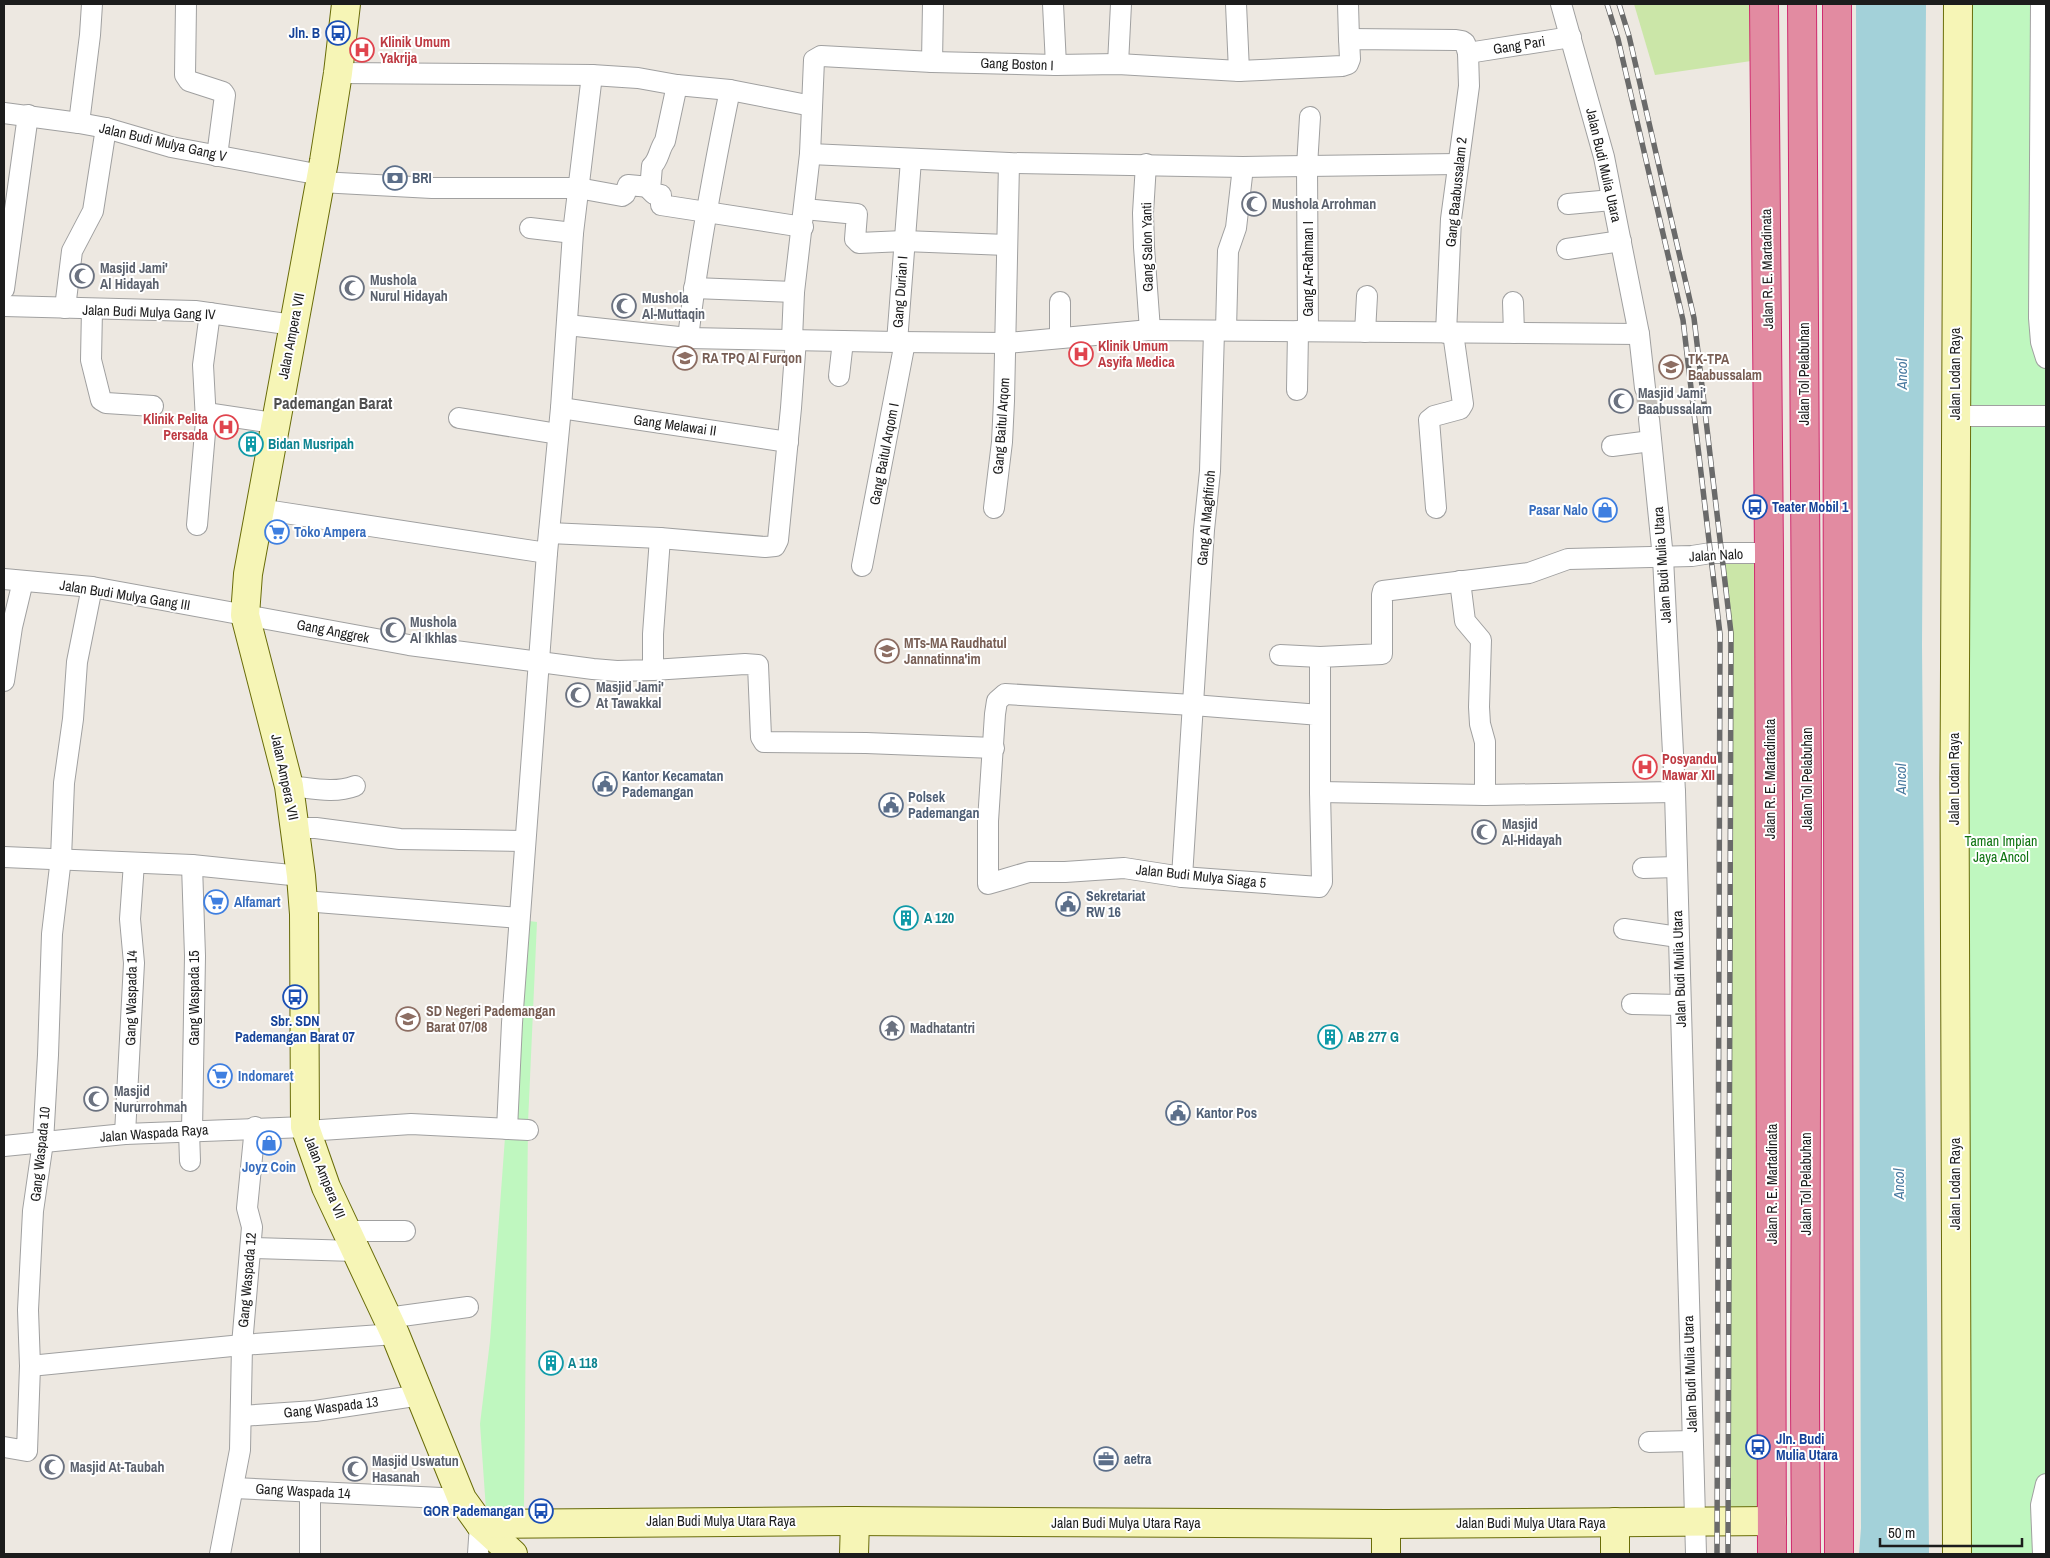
<svg xmlns="http://www.w3.org/2000/svg" width="2050" height="1558" font-family="'Archivo Narrow',sans-serif">
  <style>
    .grass { fill: #cbe6a8 }
    .park { fill: #bff7bf }
    .water { fill: #a3d1d9 }
    .lines { fill: none; stroke-linecap: round; stroke-linejoin: round }
    .street-tunnel { stroke: #c3bfba; stroke-width: 20; stroke-dasharray: 20 10; stroke-linecap: butt }
    .street-casing { stroke: #a0a0a0; stroke-width: 22 }
    .secondary-casing { stroke: #696c09; stroke-width: 30 }
    .highway-casing { stroke: #cf2a6e; stroke-width: 30 }
    .street { stroke: #fff; stroke-width: 20 }
    .secondary { stroke: #f6f5b6; stroke-width: 28 }
    .highway { stroke: #e28ba1; stroke-width: 28 }
    .rail-casing { stroke: #6a6a6a; stroke-width: 5.5 }
    .rail { stroke: #fff; stroke-width: 4; stroke-dasharray: 11; stroke-linecap: butt }
    .labels { text-anchor: middle; dominant-baseline: central; stroke-width: 4; stroke-linejoin: round; paint-order: stroke }
    .transit-label { font-size: 14px; font-weight: bold; fill: #164399; stroke: #fff; text-anchor: end }
    .health-label { font-size: 14px; font-weight: bold; fill: #be3a42; stroke: #fff; text-anchor: start }
    .street-label { font-size: 14px; fill: #1c1c1c; stroke: #fff }
    .service-label { font-size: 14px; font-weight: bold; fill: #4e5e75; stroke: #fff; text-anchor: start }
    .worship-label { font-size: 14px; font-weight: bold; fill: #5b616d; stroke: #fff; text-anchor: start }
    .education-label { font-size: 14px; font-weight: bold; fill: #785e54; stroke: #fff; text-anchor: start }
    .culture-label { font-size: 14px; font-weight: bold; fill: #0d838f; stroke: #fff; text-anchor: start }
    .shop-label { font-size: 14px; font-weight: bold; fill: #366cbe; stroke: #fff; text-anchor: start }
    .park-label { font-size: 14px; fill: #0f7411; stroke: #fff }
    .water-label { font-size: 15px; font-style: italic; fill: #4a7aa0; stroke: #fff }
    .quarter-label { font-size: 16px; font-weight: bold; fill: #4f4f4f; stroke: #fff }
  </style>
  <rect width="100%" height="100%" fill="#ede8e1"/>
  <g class="grass">
    <polygon points="1634,4 1755,4 1765,59 1655,75"/>
    <polygon points="1722,553 1755,553 1770,628 1772,1521 1728,1521 1731,633"/>
  </g>
  <g class="park">
    <rect x="1958" y="4" width="88" height="1550"/>
    <polygon points="521,920 537,922 528,1123 524,1508 486,1510 480,1424 490,1341"/>
  </g>
  <polygon class="water" points="1856,4 1926,4 1922,645 1929,1554 1859,1554 1861,1528"/>
  <g class="lines">
    <polyline class="street-tunnel" points="1645,388 1649,419"/>
    <g class="street-casing">
      <g id="street">
        <polyline points="186,4 185,75 189,81 223,92 225,95 217,156"/>
        <polyline points="1053,4 1056,65"/>
        <polyline points="1236,4 1239,71"/>
        <polyline points="1348,4 1349,39"/>
        <polyline points="1561,4 1604,157 1639,334 1645,388"/>
        <polyline points="2041,4 2039,318 2041,342 2046,358"/>
        <polyline points="1468,53 1571,37"/>
        <polyline points="932,62 933,4"/>
        <polyline points="1118,64 1121,4"/>
        <polyline points="338,73 592,75 638,78 677,85 730,90 812,106"/>
        <path d="M677,85L665,141C659,149 659,160 652,166L650,190L654,194L661,195V205L803,227"/>
        <polyline points="4,113 79,123 106,128 171,147 321,175"/>
        <polyline points="79,123 90,35 92,4"/>
        <polyline points="810,154 1009,163 1243,167 1458,164"/>
        <polyline points="1146,164 1143,213 1144,247 1150,330"/>
        <polyline points="320,182 432,188 578,188 622,196 625,194 628,185 650,187"/>
        <polyline points="1568,204 1612,200"/>
        <polyline points="804,209 857,214 855,239 859,243 904,241 1007,245"/>
        <polyline points="530,228 573,233"/>
        <polyline points="1567,249 1621,241"/>
        <polyline points="694,288 794,292"/>
        <polyline points="4,289 28,115"/>
        <polyline points="1060,302 1060,338"/>
        <polyline points="1513,302 1514,333"/>
        <polyline points="4,306 195,311 293,325"/>
        <polyline points="65,308 72,251 93,211 106,128"/>
        <polyline points="92,309 91,360 101,400 106,403 153,406"/>
        <polyline points="567,325 688,338 897,342 1007,343 1150,330 1639,334"/>
        <polyline points="1226,330 1228,251 1236,228 1243,167"/>
        <polyline points="1308,331 1307,166 1310,117"/>
        <polyline points="1365,332 1367,296"/>
        <path d="M688,338C698,254 713,172 730,90"/>
        <polyline points="792,339 794,292 810,154 814,60 821,56 932,62 1056,65 1118,64 1239,71 1342,66 1348,64 1350,59 1349,39 1456,40 1462,41 1465,43 1468,53 1469,86 1451,219 1446,333"/>
        <polyline points="897,342 911,160"/>
        <polyline points="839,376 843,341"/>
        <polyline points="1297,390 1298,331"/>
        <polyline points="561,408 788,442"/>
        <polyline points="206,413 274,423"/>
        <polyline points="1954,416 2046,416"/>
        <polyline points="459,418 558,434"/>
        <polyline points="1649,419 1663,558 1675,792 1696,1554"/>
        <polyline points="1612,446 1651,441"/>
        <polyline points="994,508 1002,442 1004,401 1009,163"/>
        <polyline points="1436,508 1429,420 1434,416 1460,409 1463,404 1453,333"/>
        <polyline points="259,509 547,553"/>
        <polyline points="197,525 206,421 203,365 210,313"/>
        <polyline points="549,533 660,538 765,547 775,546 778,540 779,530 791,408 796,339"/>
        <polyline points="862,566 905,342"/>
        <polyline points="4,579 92,587 409,645 593,669 617,671 653,670 653,634 660,538"/>
        <polyline points="1460,581 1465,621 1481,640 1479,707 1480,724 1485,742 1485,795"/>
        <polyline points="1280,655 1320,657"/>
        <polyline points="653,670 745,664 758,665 761,737 764,742 866,743 994,748"/>
        <polyline points="4,681 12,627 23,581"/>
        <polyline points="1320,715 1193,705 1005,694 997,701 995,714 988,821 988,884 1029,872 1065,872 1124,868 1182,877 1319,887 1322,882 1320,792 1320,657 1382,654 1382,595 1383,591 1529,573 1568,559 1692,556 1711,553 1769,553"/>
        <path d="M289,786C311,788 334,794 355,786"/>
        <polyline points="1320,792 1485,795 1675,792"/>
        <polyline points="296,828 316,828 400,839 525,841"/>
        <polyline points="4,857 192,865 301,876"/>
        <polyline points="1643,868 1676,867"/>
        <polyline points="1182,877 1204,530 1210,471 1214,331"/>
        <polyline points="304,901 519,918"/>
        <polyline points="1624,929 1678,937"/>
        <polyline points="1632,1004 1680,1005"/>
        <polyline points="507,1129 512,1023 547,553 561,408 573,233 592,75"/>
        <polyline points="189,1131 190,1161"/>
        <polyline points="192,1131 195,956 192,865"/>
        <polyline points="306,1131 411,1124 528,1130"/>
        <polyline points="125,1134 134,963 130,919 134,863"/>
        <polyline points="4,1146 125,1134 305,1127"/>
        <polyline points="347,1231 405,1231"/>
        <polyline points="251,1248 355,1251"/>
        <polyline points="387,1318 468,1307"/>
        <polyline points="30,1366 242,1345 395,1334"/>
        <polyline points="241,1416 315,1411 421,1395"/>
        <polyline points="1649,1442 1692,1441"/>
        <polyline points="4,1447 27,1451 30,1366 28,1310 33,1211 43,1142 48,1055 52,934 61,858 64,783 73,719 77,662 92,587"/>
        <polyline points="234,1488 462,1499"/>
        <polyline points="220,1554 240,1450 242,1345 252,1227 247,1208 255,1127"/>
        <polyline points="310,1554 310,1492"/>
        <polyline points="478,1554 480,1524"/>
        <polyline points="2043,1554 2041,1505 2046,1484"/>
      </g>
    </g>
    <g class="secondary-casing">
      <g id="secondary">
        <polyline points="346,4 338,73 324,161 248,574 245,615 289,786 301,876 304,914 305,1127 326,1187 395,1334 462,1499 480,1524 513,1554"/>
        <polyline points="1615,1522 1615,1554"/>
        <polyline points="480,1524 848,1521 1386,1524 1772,1521"/>
        <polyline points="854,1554 855,1521"/>
        <polyline points="1386,1554 1386,1524"/>
        <path d="M1957,1554C1954,1037 1953,521 1958,4"/>
      </g>
    </g>
    <g class="highway-casing">
      <g id="highway">
        <polyline points="1764,4 1769,553 1772,1554"/>
        <polyline points="1802,4 1807,807 1805,1404 1806,1554"/>
        <polyline points="1837,4 1839,1554"/>
      </g>
    </g>
    <use href="#street" class="street"/>
    <use href="#secondary" class="secondary"/>
    <use href="#highway" class="highway"/>
    <g class="rail-casing">
      <g id="rail">
        <polyline points="1607,4 1618,39 1683,320 1720,634 1717,1554"/>
        <polyline points="1619,4 1629,36 1694,318 1731,633 1728,1554"/>
      </g>
    </g>
    <use href="#rail" class="rail"/>
  </g>
  <defs>
    <g id="bus-ring" transform="scale(1.25)"><circle r="9.5" fill="#fff" stroke="#1a4fb4" stroke-width="1.5"/><path d="M-5-6H5V4H4V6H2V4H-2V6H-4V4H-5ZM-3.5-4V0h7V-4ZM-3.5 1.2v1.5H-2V1.2ZM2 1.2v1.5H3.5V1.2Z" fill="#1a4fb4"/></g>
    <g id="hospital-ring" transform="scale(1.25)"><circle r="9.5" fill="#fff" stroke="#e0444e" stroke-width="1.5"/><path d="M-5-5h3v3.5h4V-5h3V5h-3V1.5h-4V5h-3Z" fill="#e0444e"/></g>
    <g id="bank-ring" transform="scale(1.25)"><circle r="9.5" fill="#fff" stroke="#5c6f8a" stroke-width="1.5"/><path d="M-6-4H6V4H-6ZM0-2.3a2.3 2.3 0 1 0 0 4.6a2.3 2.3 0 1 0 0-4.6Z" fill="#5c6f8a"/></g>
    <g id="mosque-ring" transform="scale(1.25)"><circle r="9.5" fill="#fff" stroke="#6b7280" stroke-width="1.5"/><path d="M3.5-4.9A6 6 0 1 0 3.5 4.9A5 5 0 1 1 3.5-4.9Z" fill="#6b7280"/></g>
    <g id="school-ring" transform="scale(1.25)"><circle r="9.5" fill="#fff" stroke="#8d6e63" stroke-width="1.5"/><path d="M0-5L7-2L0 1L-7-2ZM-4 1L0 2.5L4 1V4Q0 6-4 4Z" fill="#8d6e63"/></g>
    <g id="building-ring" transform="scale(1.25)"><circle r="9.5" fill="#fff" stroke="#0f9aa8" stroke-width="1.5"/><path d="M-4-6H4V6H1V3H-1V6H-4ZM-2.5-4.3h1.7v1.8h-1.7ZM.8-4.3h1.7v1.8H.8ZM-2.5-1h1.7V.8h-1.7ZM.8-1h1.7V.8H.8Z" fill="#0f9aa8"/></g>
    <g id="shop-ring" transform="scale(1.25)"><circle r="9.5" fill="#fff" stroke="#3f7fe0" stroke-width="1.5"/><path d="M-5-2.5h2.3a2.7 3.5 0 0 1 5.4 0H5L5.5 6h-11ZM-1.5-2.5h3a1.5 2.3 0 0 0-3 0Z" fill="#3f7fe0"/></g>
    <g id="supermarket-ring" transform="scale(1.25)"><circle r="9.5" fill="#fff" stroke="#3f7fe0" stroke-width="1.5"/><path d="M-6-5.5h2.5l.6 2H6L4.5 2H-2.5L-4.4-4H-6ZM-1.5 3.2a1.3 1.3 0 1 0 .1 0ZM3 3.2a1.3 1.3 0 1 0 .1 0Z" fill="#3f7fe0"/></g>
    <g id="civic-ring" transform="scale(1.25)"><circle r="9.5" fill="#fff" stroke="#5c6f8a" stroke-width="1.5"/><path d="M-.6-6.5H3V-4.5H.6V-3L4-1V1h2V6H-6V1h2V-1L-.6-3ZM-1.2 2.5V6h2.4V2.5Z" fill="#5c6f8a"/></g>
    <g id="temple-ring" transform="scale(1.25)"><circle r="9.5" fill="#fff" stroke="#6b7280" stroke-width="1.5"/><path d="M0-6L5-2H3V0L6.5 2.5H4V6H1.5V3h-3V6H-4V2.5H-6.5L-3 0V-2H-5Z" fill="#6b7280"/></g>
    <g id="office-ring" transform="scale(1.25)"><circle r="9.5" fill="#fff" stroke="#5c6f8a" stroke-width="1.5"/><path d="M-6-3h4V-5.5h4V-3h4V5H-6ZM-1-4.5V-3h2v-1.5ZM-6 0V1H6V0Z" fill="#5c6f8a"/></g>
  </defs>
  <g fill-rule="evenodd">
    <use href="#bus-ring" x="338" y="33"/>
    <use href="#hospital-ring" x="362" y="50"/>
    <use href="#bank-ring" x="395" y="178"/>
    <use href="#mosque-ring" x="1254" y="204"/>
    <use href="#mosque-ring" x="82" y="276"/>
    <use href="#mosque-ring" x="352" y="288"/>
    <use href="#mosque-ring" x="624" y="306"/>
    <use href="#hospital-ring" x="1081" y="354"/>
    <use href="#school-ring" x="685" y="358"/>
    <use href="#school-ring" x="1671" y="367"/>
    <use href="#mosque-ring" x="1621" y="401"/>
    <use href="#hospital-ring" x="226" y="427"/>
    <use href="#building-ring" x="251" y="444"/>
    <use href="#bus-ring" x="1755" y="507"/>
    <use href="#shop-ring" x="1605" y="510"/>
    <use href="#supermarket-ring" x="277" y="532"/>
    <use href="#mosque-ring" x="393" y="630"/>
    <use href="#school-ring" x="887" y="651"/>
    <use href="#mosque-ring" x="578" y="695"/>
    <use href="#hospital-ring" x="1645" y="767"/>
    <use href="#civic-ring" x="605" y="784"/>
    <use href="#civic-ring" x="891" y="805"/>
    <use href="#mosque-ring" x="1484" y="832"/>
    <use href="#supermarket-ring" x="216" y="902"/>
    <use href="#civic-ring" x="1068" y="904"/>
    <use href="#building-ring" x="906" y="918"/>
    <use href="#bus-ring" x="295" y="997"/>
    <use href="#school-ring" x="408" y="1019"/>
    <use href="#temple-ring" x="892" y="1028"/>
    <use href="#building-ring" x="1330" y="1037"/>
    <use href="#supermarket-ring" x="220" y="1076"/>
    <use href="#mosque-ring" x="96" y="1099"/>
    <use href="#civic-ring" x="1178" y="1113"/>
    <use href="#shop-ring" x="269" y="1143"/>
    <use href="#building-ring" x="551" y="1363"/>
    <use href="#bus-ring" x="1758" y="1447"/>
    <use href="#office-ring" x="1106" y="1459"/>
    <use href="#mosque-ring" x="52" y="1467"/>
    <use href="#mosque-ring" x="355" y="1469"/>
    <use href="#bus-ring" x="541" y="1511"/>
  </g>
  <g class="labels">
    <g class="transit-label">
      <text x="320" y="33">Jln. B</text>
      <text x="1772" y="507" text-anchor="start">Teater Mobil 1</text>
      <text x="295" y="1021" text-anchor="middle">Sbr. SDN<tspan x="295" dy="16">Pademangan Barat 07</tspan></text>
      <text x="1776" y="1439" text-anchor="start">Jln. Budi<tspan x="1776" dy="16">Mulia Utara</tspan></text>
      <text x="524" y="1511">GOR Pademangan</text>
    </g>
    <g class="health-label">
      <text x="380" y="42">Klinik Umum<tspan x="380" dy="16">Yakrija</tspan></text>
      <text x="1098" y="346">Klinik Umum<tspan x="1098" dy="16">Asyifa Medica</tspan></text>
      <text x="208" y="419" text-anchor="end">Klinik Pelita<tspan x="208" dy="16">Persada</tspan></text>
      <text x="1662" y="759">Posyandu<tspan x="1662" dy="16">Mawar XII</tspan></text>
    </g>
    <g class="street-label">
      <text transform="translate(1519 45) rotate(-9)">Gang Pari</text>
      <text transform="translate(1017 64) rotate(2)">Gang Boston I</text>
      <text transform="translate(163 142) rotate(13)">Jalan Budi Mulya Gang V</text>
      <text transform="translate(1604 165) rotate(77)">Jalan Budi Mulia Utara</text>
      <text transform="translate(1456 192) rotate(-84)">Gang Baabussalam 2</text>
      <text transform="translate(1147 247) rotate(-91)">Gang Salon Yanti</text>
      <text transform="translate(1308 269) rotate(-90)">Gang Ar-Rahman I</text>
      <text transform="translate(1767 269) rotate(-91)">Jalan R. E. Martadinata</text>
      <text transform="translate(900 292) rotate(-86)">Gang Durian I</text>
      <text transform="translate(149 312) rotate(2)">Jalan Budi Mulya Gang IV</text>
      <text transform="translate(291 336) rotate(-79)">Jalan Ampera VII</text>
      <text transform="translate(1804 374) rotate(-90)">Jalan Tol Pelabuhan</text>
      <text transform="translate(1955 374) rotate(-90)">Jalan Lodan Raya</text>
      <text transform="translate(675 425) rotate(8)">Gang Melawai II</text>
      <text transform="translate(1001 426) rotate(-86)">Gang Baitul Arqom</text>
      <text transform="translate(884 454) rotate(-79)">Gang Baitul Arqom I</text>
      <text transform="translate(1206 518) rotate(-85)">Gang Al Maghfiroh</text>
      <text transform="translate(1716 555) rotate(-3)">Jalan Nalo</text>
      <text transform="translate(1662 565) rotate(-94)">Jalan Budi Mulia Utara</text>
      <text transform="translate(125 595) rotate(9)">Jalan Budi Mulya Gang III</text>
      <text transform="translate(333 631) rotate(11)">Gang Anggrek</text>
      <text transform="translate(285 777) rotate(78)">Jalan Ampera VII</text>
      <text transform="translate(1770 779) rotate(-90)">Jalan R. E. Martadinata</text>
      <text transform="translate(1807 779) rotate(-90)">Jalan Tol Pelabuhan</text>
      <text transform="translate(1954 779) rotate(-90)">Jalan Lodan Raya</text>
      <text transform="translate(1201 876) rotate(6)">Jalan Budi Mulya Siaga 5</text>
      <text transform="translate(1679 969) rotate(-92)">Jalan Budi Mulia Utara</text>
      <text transform="translate(131 998) rotate(-89)">Gang Waspada 14</text>
      <text transform="translate(194 998) rotate(-90)">Gang Waspada 15</text>
      <text transform="translate(154 1133) rotate(-4)">Jalan Waspada Raya</text>
      <text transform="translate(40 1154) rotate(-84)">Gang Waspada 10</text>
      <text transform="translate(325 1177) rotate(68)">Jalan Ampera VII</text>
      <text transform="translate(1772 1184) rotate(-90)">Jalan R. E. Martadinata</text>
      <text transform="translate(1806 1184) rotate(-90)">Jalan Tol Pelabuhan</text>
      <text transform="translate(1955 1184) rotate(-90)">Jalan Lodan Raya</text>
      <text transform="translate(247 1280) rotate(-85)">Gang Waspada 12</text>
      <text transform="translate(1690 1374) rotate(-92)">Jalan Budi Mulia Utara</text>
      <text transform="translate(331 1407) rotate(-7)">Gang Waspada 13</text>
      <text transform="translate(303 1491) rotate(3)">Gang Waspada 14</text>
      <text x="721" y="1521">Jalan Budi Mulya Utara Raya</text>
      <text x="1126" y="1523">Jalan Budi Mulya Utara Raya</text>
      <text x="1531" y="1523">Jalan Budi Mulya Utara Raya</text>
    </g>
    <g class="service-label">
      <text x="412" y="178">BRI</text>
      <text x="622" y="776">Kantor Kecamatan<tspan x="622" dy="16">Pademangan</tspan></text>
      <text x="908" y="797">Polsek<tspan x="908" dy="16">Pademangan</tspan></text>
      <text x="1086" y="896">Sekretariat<tspan x="1086" dy="16">RW 16</tspan></text>
      <text x="1196" y="1113">Kantor Pos</text>
      <text x="1124" y="1459">aetra</text>
    </g>
    <g class="worship-label">
      <text x="1272" y="204">Mushola Arrohman</text>
      <text x="100" y="268">Masjid Jami'<tspan x="100" dy="16">Al Hidayah</tspan></text>
      <text x="370" y="280">Mushola<tspan x="370" dy="16">Nurul Hidayah</tspan></text>
      <text x="642" y="298">Mushola<tspan x="642" dy="16">Al-Muttaqin</tspan></text>
      <text x="1638" y="393">Masjid Jami'<tspan x="1638" dy="16">Baabussalam</tspan></text>
      <text x="410" y="622">Mushola<tspan x="410" dy="16">Al Ikhlas</tspan></text>
      <text x="596" y="687">Masjid Jami'<tspan x="596" dy="16">At Tawakkal</tspan></text>
      <text x="1502" y="824">Masjid<tspan x="1502" dy="16">Al-Hidayah</tspan></text>
      <text x="910" y="1028">Madhatantri</text>
      <text x="114" y="1091">Masjid<tspan x="114" dy="16">Nururrohmah</tspan></text>
      <text x="372" y="1461">Masjid Uswatun<tspan x="372" dy="16">Hasanah</tspan></text>
      <text x="70" y="1467">Masjid At-Taubah</text>
    </g>
    <g class="education-label">
      <text x="702" y="358">RA TPQ Al Furqon</text>
      <text x="1688" y="359">TK-TPA<tspan x="1688" dy="16">Baabussalam</tspan></text>
      <text x="904" y="643">MTs-MA Raudhatul<tspan x="904" dy="16">Jannatinna'im</tspan></text>
      <text x="426" y="1011">SD Negeri Pademangan<tspan x="426" dy="16">Barat 07/08</tspan></text>
    </g>
    <g class="culture-label">
      <text x="268" y="444">Bidan Musripah</text>
      <text x="924" y="918">A 120</text>
      <text x="1348" y="1037">AB 277 G</text>
      <text x="568" y="1363">A 118</text>
    </g>
    <g class="shop-label">
      <text x="1588" y="510" text-anchor="end">Pasar Nalo</text>
      <text x="294" y="532">Toko Ampera</text>
      <text x="234" y="902">Alfamart</text>
      <text x="238" y="1076">Indomaret</text>
      <text x="269" y="1167" text-anchor="middle">Joyz Coin</text>
    </g>
    <g class="park-label">
      <text x="2001" y="841">Taman Impian<tspan x="2001" dy="16">Jaya Ancol</tspan></text>
    </g>
    <g class="water-label">
      <text transform="translate(1901 374) rotate(-90)">Ancol</text>
      <text transform="translate(1900 779) rotate(-90)">Ancol</text>
      <text transform="translate(1898 1184) rotate(-90)">Ancol</text>
    </g>
    <g class="quarter-label">
      <text x="333" y="403">Pademangan Barat</text>
    </g>
  </g>
  <rect width="2050" height="1558" fill="none" stroke="#1c1c1c" stroke-width="10"/>
  <path d="M1880 1538v8h142v-8" fill="none" stroke="#1c1c1c" stroke-width="2.5"/>
  <text x="1888" y="1538" font-size="15" fill="#1c1c1c" stroke="#ffffff" stroke-width="4" paint-order="stroke">50 m</text>
</svg>
